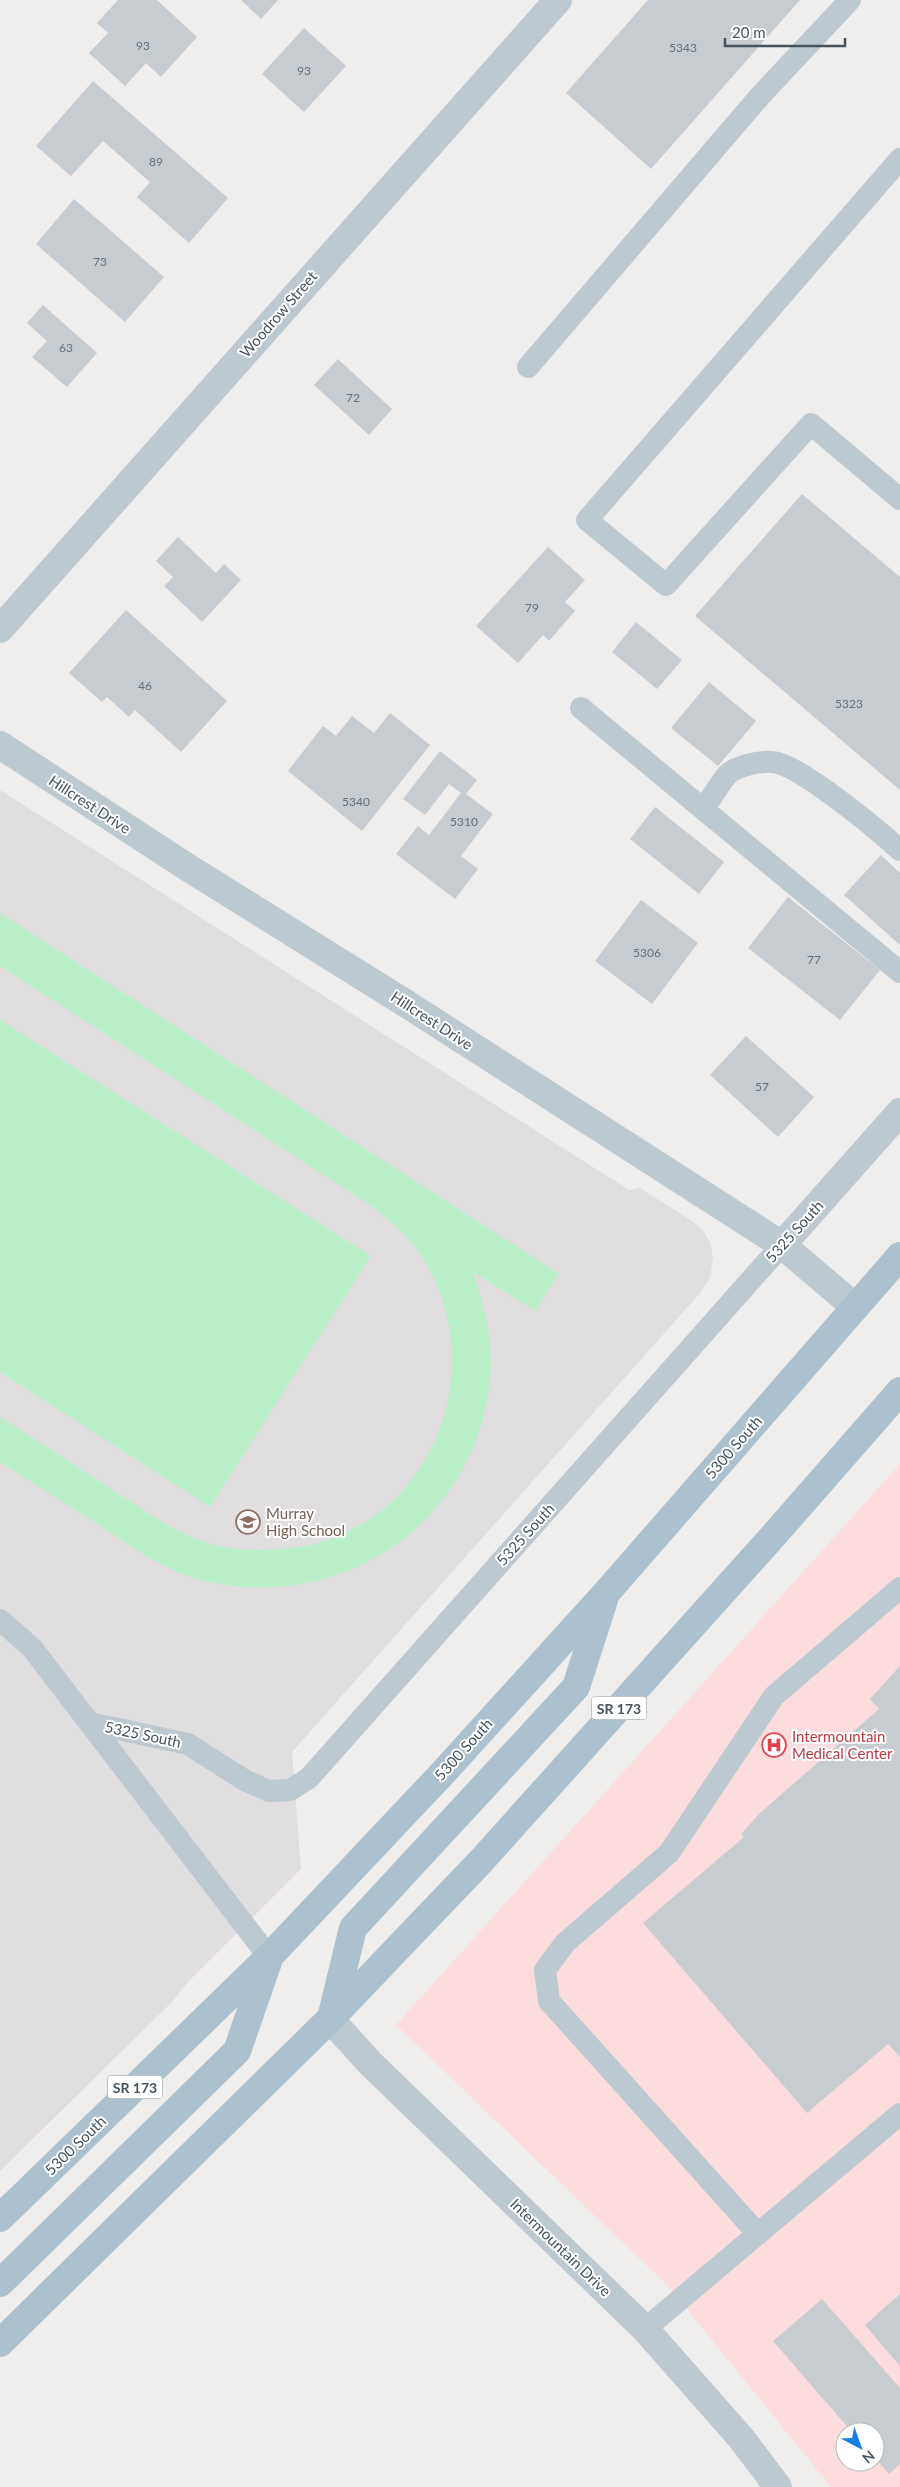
<svg xmlns="http://www.w3.org/2000/svg" width="900" height="2487" font-family="Lato,sans-serif">
  <style>
    .education { fill: #e1dee0 }
    .medical { fill: #fcdcdc; fill-rule: evenodd }
    .pitch { fill: #b9f0ca }
    .building { fill: #c7ccd1 }
    .lines { fill: none; stroke-linecap: round; stroke-linejoin: round }
    .service { stroke: #bdc9d0; stroke-width: 22 }
    .minor { stroke: #bdc9d0; stroke-width: 28 }
    .primary { stroke: #acc0ce; stroke-width: 28 }
    .labels { text-anchor: middle; dominant-baseline: central; stroke-width: 4; stroke-linejoin: round; paint-order: stroke }
    .number-label { font-size: 12px; fill: #667179 }
    .shield { fill: #fff; stroke: #7d878d; stroke-width: 1 }
    .shield-label { font-size: 14px; font-weight: bold; fill: #45535c }
    .street-label { font-size: 15px; fill: #45535c; stroke: #fff }
    .education-label { font-size: 15px; fill: #785e54; stroke: #fff; text-anchor: start }
    .health-label { font-size: 15px; fill: #be3a42; stroke: #fff; text-anchor: start }
  </style>
  <rect width="100%" height="100%" fill="#f0eded"/>
  <polygon class="education" points="0,790 629,1190 640,1188 692,1221 703,1230 710,1243 713,1257 710,1277 701,1292 292,1752 301,1869 187,1983 172,2002 0,2171"/>
  <path class="medical" d="M900,1464V2487H831L669,2287L396,2025ZM845,2432H875V2462H845Z"/>
  <g class="pitch">
    <path d="M0,913L559,1274L535,1311L473,1272C483,1304 492,1334 491,1368C483,1516 349,1614 205,1581C166,1572 132,1547 99,1525C66,1504 33,1483 0,1462V1417C38,1441 75,1465 113,1490C147,1512 183,1540 224,1547C256,1552 287,1551 318,1543C444,1507 491,1352 416,1248C403,1230 385,1217 367,1203L0,966Z"/>
    <polygon points="0,1020 371,1256 210,1507 0,1372"/>
  </g>
  <g class="building">
    <polygon points="118,0 157,0 197,37 161,77 146,63 125,86 89,53 108,33 97,23"/>
    <polygon points="241,0 278,0 261,19"/>
    <polygon points="648,0 800,0 651,169 566,93"/>
    <polygon points="304,28 346,66 304,112 262,74"/>
    <polygon points="93,81 228,198 189,243 137,197 150,182 103,141 71,176 36,146"/>
    <polygon points="74,199 164,277 125,322 36,244"/>
    <polygon points="43,305 97,353 67,387 32,357 47,341 27,323"/>
    <polygon points="338,359 392,409 369,435 314,385"/>
    <polygon points="802,494 900,577 900,790 695,616"/>
    <polygon points="178,537 216,573 224,564 241,580 202,622 164,586 173,577 156,561"/>
    <polygon points="548,547 585,580 565,602 575,611 549,641 543,635 518,663 476,626"/>
    <polygon points="126,610 227,701 181,752 135,710 129,717 107,697 102,702 69,673"/>
    <polygon points="636,622 682,660 657,689 612,652"/>
    <polygon points="709,682 756,721 718,766 671,728"/>
    <polygon points="390,713 430,745 362,831 288,771 323,726 336,736 352,716 374,733"/>
    <polygon points="440,751 477,780 466,794 493,814 461,856 478,869 455,899 396,854 418,826 429,835 461,793 449,784 425,815 403,799"/>
    <polygon points="655,807 724,862 699,894 630,839"/>
    <polygon points="881,855 900,873 900,945 844,895"/>
    <polygon points="788,897 880,970 840,1020 748,948"/>
    <polygon points="641,900 698,943 652,1004 595,961"/>
    <polygon points="746,1036 814,1097 778,1137 710,1075"/>
    <polygon points="900,1666 900,2057 888,2044 807,2113 643,1923 744,1837 741,1834 760,1813 879,1709 870,1699"/>
    <polygon points="900,2294 900,2366 865,2325"/>
    <polygon points="822,2299 900,2388 900,2464 889,2474 875,2458 875,2432 852,2432 773,2341"/>
  </g>
  <g class="lines">
    <g class="service">
      <polyline points="900,159 587,520 666,585 811,424 900,499"/>
      <polyline points="528,367 760,96 850,0"/>
      <polyline points="581,708 900,972"/>
      <path d="M703,809C712,798 719,784 728,774C737,766 759,761 772,762C798,763 879,831 900,850"/>
      <polyline points="0,1620 32,1648 269,1957"/>
      <polyline points="90,1723 188,1744 246,1781 269,1791 290,1790 309,1778 782,1245"/>
      <polyline points="758,2234 549,2001 545,1970 565,1943 669,1853 774,1696 900,1588"/>
      <polyline points="645,2329 900,2114"/>
    </g>
    <g class="minor">
      <polyline points="0,629 558,0"/>
      <polyline points="0,745 187,867 402,1001 782,1245 855,1307"/>
      <polyline points="782,1245 900,1112"/>
      <polyline points="330,2019 370,2063 645,2329 741,2438 778,2487"/>
    </g>
    <g class="primary">
      <polyline points="331,2018 353,1928 576,1687 604,1600"/>
      <polyline points="0,2218 269,1957 440,1776 607,1592 900,1256"/>
      <polyline points="0,2283 237,2051 268,1962"/>
      <polyline points="0,2343 330,2019 482,1860 774,1535 900,1391"/>
    </g>
  </g>
  <defs>
    <g id="school-ring" transform="scale(1.25)"><circle r="9.5" fill="#fff" stroke="#8d6e63" stroke-width="1.5"/><path d="M0-5L7-2L0 1L-7-2ZM-4 1L0 2.5L4 1V4Q0 6-4 4Z" fill="#8d6e63"/></g>
    <g id="hospital-ring" transform="scale(1.25)"><circle r="9.5" fill="#fff" stroke="#e0444e" stroke-width="1.5"/><path d="M-5-5h3v3.5h4V-5h3V5h-3V1.5h-4V5h-3Z" fill="#e0444e"/></g>
  </defs>
  <g fill-rule="evenodd">
    <use href="#school-ring" x="248" y="1522"/>
    <use href="#hospital-ring" x="774" y="1745"/>
  </g>
  <g class="labels">
    <g class="number-label">
      <text x="143" y="45">93</text>
      <text x="683" y="47">5343</text>
      <text x="304" y="70">93</text>
      <text x="156" y="161">89</text>
      <text x="100" y="261">73</text>
      <text x="66" y="347">63</text>
      <text x="353" y="397">72</text>
      <text x="532" y="607">79</text>
      <text x="145" y="685">46</text>
      <text x="849" y="703">5323</text>
      <text x="356" y="801">5340</text>
      <text x="464" y="821">5310</text>
      <text x="647" y="952">5306</text>
      <text x="814" y="959">77</text>
      <text x="762" y="1086">57</text>
    </g>
    <g class="shield">
      <rect x="591.5" y="1696.5" width="55" height="23" rx="4"/>
      <rect x="107.5" y="2075.5" width="55" height="23" rx="4"/>
    </g>
    <g class="shield-label">
      <text x="619" y="1708">SR 173</text>
      <text x="135" y="2087">SR 173</text>
    </g>
    <g class="street-label">
      <text transform="translate(278 314) rotate(-49)">Woodrow Street</text>
      <text transform="translate(90 804) rotate(33)">Hillcrest Drive</text>
      <text transform="translate(432 1020) rotate(33)">Hillcrest Drive</text>
      <text transform="translate(794 1231) rotate(-48)">5325 South</text>
      <text transform="translate(733 1447) rotate(-49)">5300 South</text>
      <text transform="translate(525 1534) rotate(-48)">5325 South</text>
      <text transform="translate(143 1734) rotate(12)">5325 South</text>
      <text transform="translate(463 1749) rotate(-48)">5300 South</text>
      <text transform="translate(75 2145) rotate(-44)">5300 South</text>
      <text transform="translate(561 2247) rotate(44)">Intermountain Drive</text>
    </g>
    <g class="education-label">
      <text x="266" y="1513">Murray<tspan x="266" dy="17">High School</tspan></text>
    </g>
    <g class="health-label">
      <text x="792" y="1736">Intermountain<tspan x="792" dy="17">Medical Center</tspan></text>
    </g>
  </g>
  <g transform="translate(860 2447) rotate(139)"><circle r="24" fill="#ffffff" stroke="#b5babe"/>
  <path d="M0-4L9 19L0 12L-9 19Z" fill="#117fe6"/>
  <text y="-8" font-size="14" font-weight="bold" text-anchor="middle" fill="#45535c">N</text>
  </g>
  <path d="M725 38v8h120v-8" fill="none" stroke="#45535c" stroke-width="2.5"/>
  <text x="732" y="38" font-size="15" fill="#45535c" stroke="#ffffff" stroke-width="4" paint-order="stroke">20 m</text>
</svg>
